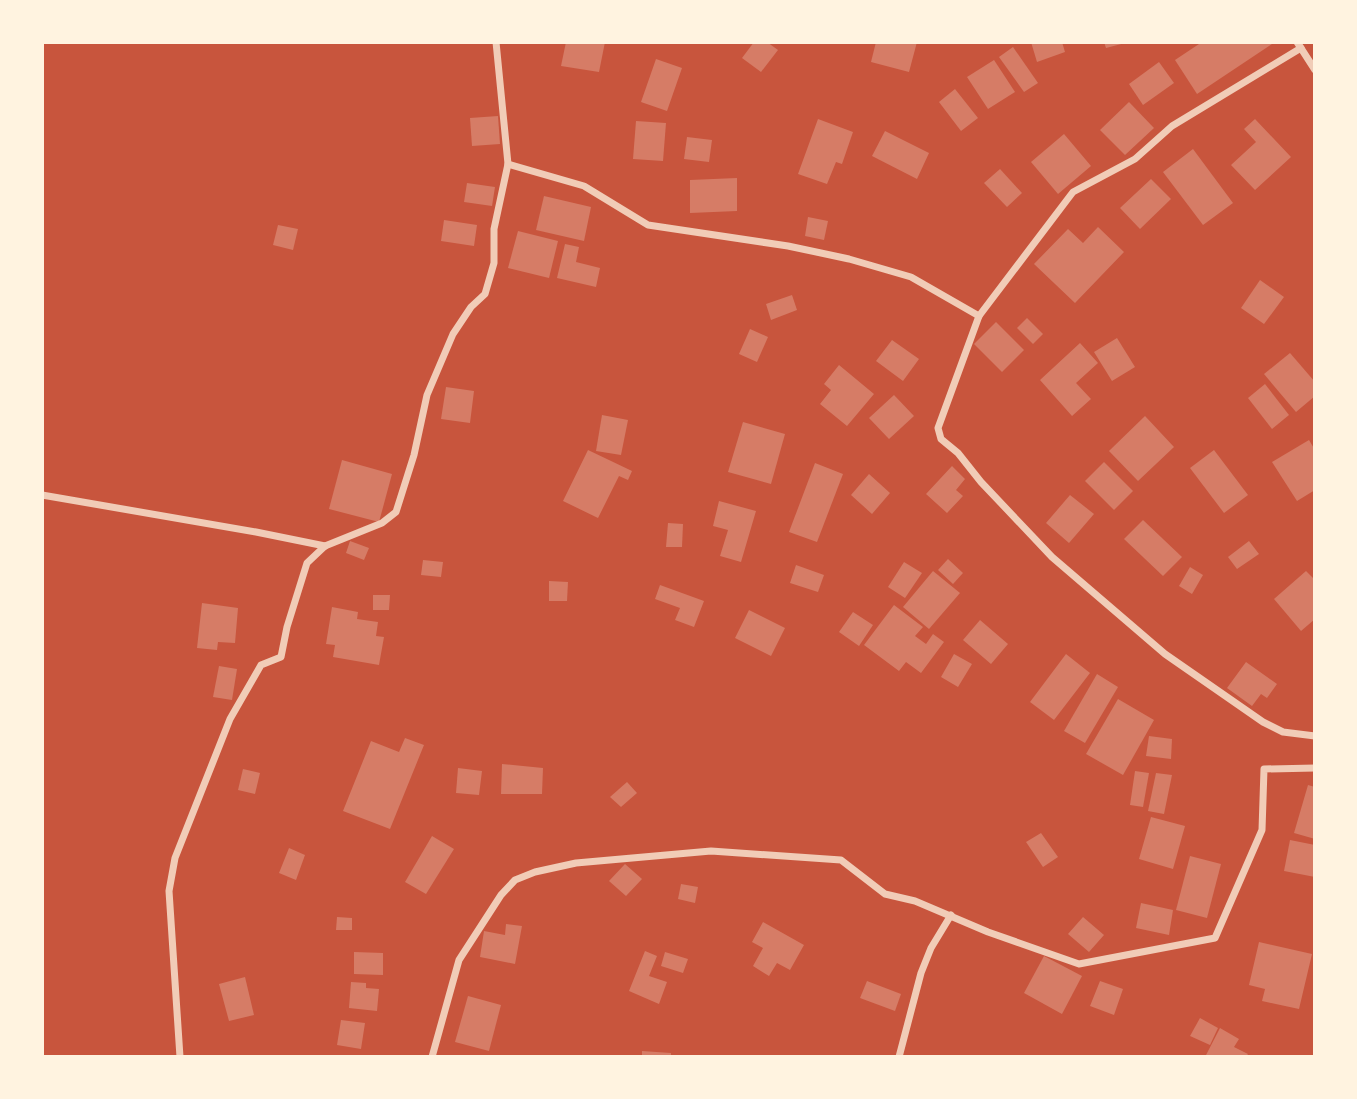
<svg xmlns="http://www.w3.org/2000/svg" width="1357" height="1099" font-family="Inter,sans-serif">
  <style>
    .building { fill: #d67c66 }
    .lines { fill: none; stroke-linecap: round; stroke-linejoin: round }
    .minor { stroke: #f1ccb7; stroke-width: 7 }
  </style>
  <rect width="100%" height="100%" fill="#c8553d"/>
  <g class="building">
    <polygon points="566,42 605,42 599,72 561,66"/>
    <polygon points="754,42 767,42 778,50 761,72 742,58"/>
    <polygon points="876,42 917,42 909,72 871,62"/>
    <polygon points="1031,42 1062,42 1065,52 1037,62"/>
    <polygon points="1104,42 1125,42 1125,43 1106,48"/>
    <polygon points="1202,42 1275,42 1197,94 1175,60"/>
    <polygon points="1013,47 1038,83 1024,92 999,57"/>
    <polygon points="656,59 682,68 667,111 641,102"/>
    <polygon points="994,60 1015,92 988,109 967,77"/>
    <polygon points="1159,62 1174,83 1143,105 1129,84"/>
    <polygon points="955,89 978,118 961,131 939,102"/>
    <polygon points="1129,102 1154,128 1125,155 1100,130"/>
    <polygon points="498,116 500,144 472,146 470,118"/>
    <polygon points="818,119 853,132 842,164 836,162 827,184 798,174"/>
    <polygon points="1255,119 1291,157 1255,190 1231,165 1256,142 1244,129"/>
    <polygon points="636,121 666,123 663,161 633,159"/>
    <polygon points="885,131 929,153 917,179 872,156"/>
    <polygon points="1064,134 1091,166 1058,194 1031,162"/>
    <polygon points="687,137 712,140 709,162 684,159"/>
    <polygon points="1193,149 1233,203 1203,225 1163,172"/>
    <polygon points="1000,169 1022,193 1007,207 984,183"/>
    <polygon points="737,178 737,211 690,213 690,180"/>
    <polygon points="1151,179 1171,199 1140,229 1120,208"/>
    <polygon points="467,183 495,187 492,206 464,202"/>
    <polygon points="544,196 591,207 584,241 536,230"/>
    <polygon points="808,217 828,221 824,240 805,236"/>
    <polygon points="444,220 477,225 474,246 441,241"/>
    <polygon points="278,225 298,229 293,250 273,245"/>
    <polygon points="1098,227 1124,252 1075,303 1034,264 1068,229 1083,243"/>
    <polygon points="518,231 558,241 549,278 508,268"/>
    <polygon points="565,244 579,247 576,262 600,268 596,287 557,278"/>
    <polygon points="1260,280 1284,297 1264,324 1241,308"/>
    <polygon points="792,295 797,310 771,320 766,304"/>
    <polygon points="1027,318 1043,334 1033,344 1017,328"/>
    <polygon points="996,322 1024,350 1002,372 974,344"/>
    <polygon points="750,329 768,337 757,362 739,354"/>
    <polygon points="1117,338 1135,367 1112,381 1094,352"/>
    <polygon points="892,340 919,359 903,381 876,361"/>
    <polygon points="1080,343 1098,363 1076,383 1091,399 1072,416 1040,380"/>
    <polygon points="1290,353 1315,382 1315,396 1296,412 1264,374"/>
    <polygon points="839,365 874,394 847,426 820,404 831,390 824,384"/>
    <polygon points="1265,384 1289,415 1272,429 1248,398"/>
    <polygon points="446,387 474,391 470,423 441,419"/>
    <polygon points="894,395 914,416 889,439 869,418"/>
    <polygon points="602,415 628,420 621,455 596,451"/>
    <polygon points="1145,416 1174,447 1138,481 1109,451"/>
    <polygon points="743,422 785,434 771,484 728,472"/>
    <polygon points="1309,440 1315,450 1315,490 1297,501 1272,462"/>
    <polygon points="588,450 632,471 628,480 619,476 598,518 563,501"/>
    <polygon points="1214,450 1248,495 1224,513 1190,468"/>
    <polygon points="342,460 392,474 379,522 329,509"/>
    <polygon points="1104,462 1133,491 1114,510 1085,481"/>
    <polygon points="815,463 843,474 817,542 789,532"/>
    <polygon points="952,466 965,479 956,490 963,496 947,513 926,494"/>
    <polygon points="869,474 890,493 872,514 851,495"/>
    <polygon points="1070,495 1094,514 1069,543 1046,523"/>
    <polygon points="719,501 756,511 741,562 720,556 728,530 713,526"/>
    <polygon points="1143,520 1182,557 1163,576 1124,539"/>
    <polygon points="668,523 683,524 682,547 666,547"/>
    <polygon points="350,541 369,548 364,560 346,553"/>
    <polygon points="1249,541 1259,554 1237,569 1228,557"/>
    <polygon points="948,559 963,573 953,584 938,570"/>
    <polygon points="423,560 443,562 441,577 421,575"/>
    <polygon points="904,562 922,573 905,598 888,587"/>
    <polygon points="796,565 824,575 818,592 790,583"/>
    <polygon points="1190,567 1203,575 1192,594 1179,586"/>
    <polygon points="933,571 960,593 929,629 903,607"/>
    <polygon points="1306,571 1315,580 1315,619 1301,631 1274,599"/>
    <polygon points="549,581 568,582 567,601 549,601"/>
    <polygon points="660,585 704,601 694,627 675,620 680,608 655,599"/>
    <polygon points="373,595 390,595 389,610 373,610"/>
    <polygon points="202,603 238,608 235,643 218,642 217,650 197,648"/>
    <polygon points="894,605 923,627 915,636 926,644 933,634 944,642 921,673 906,662 899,671 864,645"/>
    <polygon points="332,607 358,612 357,619 378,622 376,636 384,637 379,665 333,657 335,645 326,644"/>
    <polygon points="749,610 785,628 771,656 735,638"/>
    <polygon points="853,612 873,625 859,646 839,632"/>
    <polygon points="980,620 1008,644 991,664 963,640"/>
    <polygon points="954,654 972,664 958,687 941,677"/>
    <polygon points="1066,654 1090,673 1054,720 1030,702"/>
    <polygon points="1246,662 1277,684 1267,698 1261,694 1252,706 1227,688"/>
    <polygon points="219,666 237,669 232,700 213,697"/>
    <polygon points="1097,674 1118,687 1085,743 1064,731"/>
    <polygon points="1118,699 1154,720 1123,775 1086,754"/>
    <polygon points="1149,736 1172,739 1171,759 1146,756"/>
    <polygon points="405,738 424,745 390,829 343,811 371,741 399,752"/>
    <polygon points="502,764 543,768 542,794 501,794"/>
    <polygon points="458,768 482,771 479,795 456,793"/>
    <polygon points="243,769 260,773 255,794 238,790"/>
    <polygon points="1135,771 1149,773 1143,807 1130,805"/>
    <polygon points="1156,773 1172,775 1164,814 1148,811"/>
    <polygon points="627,782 637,793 621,807 610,797"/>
    <polygon points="1308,785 1315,787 1315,839 1294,833"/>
    <polygon points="1151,817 1185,826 1173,869 1139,859"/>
    <polygon points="1041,833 1058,857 1043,867 1026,842"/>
    <polygon points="432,836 454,849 426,894 405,882"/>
    <polygon points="1290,840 1315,845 1315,877 1284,871"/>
    <polygon points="289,848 305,855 296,880 279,873"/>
    <polygon points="1190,856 1221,864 1207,918 1176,910"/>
    <polygon points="625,864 642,879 626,896 609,881"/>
    <polygon points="681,884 698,887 695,903 678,899"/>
    <polygon points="1141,903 1173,910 1169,935 1136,928"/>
    <polygon points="337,917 352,918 352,930 336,930"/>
    <polygon points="1083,917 1104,935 1089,952 1068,934"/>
    <polygon points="763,922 804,945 790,970 777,963 769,976 753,966 763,948 752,942"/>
    <polygon points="506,924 522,926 515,964 480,957 484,931 505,935"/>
    <polygon points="1259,942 1312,954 1299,1009 1262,1001 1265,989 1249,985"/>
    <polygon points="645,951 657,956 649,976 667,982 659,1004 629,991"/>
    <polygon points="354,952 383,953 383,975 354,974"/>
    <polygon points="665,952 688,959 683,973 661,966"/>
    <polygon points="1044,956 1082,976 1062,1014 1024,993"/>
    <polygon points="245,977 254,1015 229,1021 219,984"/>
    <polygon points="867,981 901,994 895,1011 860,998"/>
    <polygon points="1100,981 1123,989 1114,1015 1090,1006"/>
    <polygon points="351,982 366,983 366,988 379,989 377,1011 349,1008"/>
    <polygon points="468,996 501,1005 489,1051 455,1042"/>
    <polygon points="1200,1018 1218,1028 1210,1045 1190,1036"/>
    <polygon points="341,1020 365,1023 361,1049 337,1045"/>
    <polygon points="1220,1028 1239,1039 1234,1047 1248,1054 1246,1057 1205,1057"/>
    <polygon points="642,1051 671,1053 671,1057 642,1057"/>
  </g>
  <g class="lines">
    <g class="minor">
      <polyline points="1297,42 1315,70"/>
      <polyline points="1301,48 1172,126 1135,159 1073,192 979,316 938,428 941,439 958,453 981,482 1052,557 1165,654 1263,722 1283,732 1315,736"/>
      <polyline points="508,164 584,186 648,225 788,246 849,259 911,277 979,316"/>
      <polyline points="42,495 256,532 325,546"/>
      <polyline points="180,1057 169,891 175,858 230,719 261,665 281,657 287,627 307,563 325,546 382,523 396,512 414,455 427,395 453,334 471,307 485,294 494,263 494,229 508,164 496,42"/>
      <polyline points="432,1057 459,960 501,895 515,880 535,872 576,863 711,851 841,860 885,894 915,901 988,932 1079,964 1215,938 1262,830 1264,769 1315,768"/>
      <polyline points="899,1057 921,973 931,948 951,915"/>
    </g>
  </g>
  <rect width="1357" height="1099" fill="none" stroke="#fff3e0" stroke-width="88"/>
</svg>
